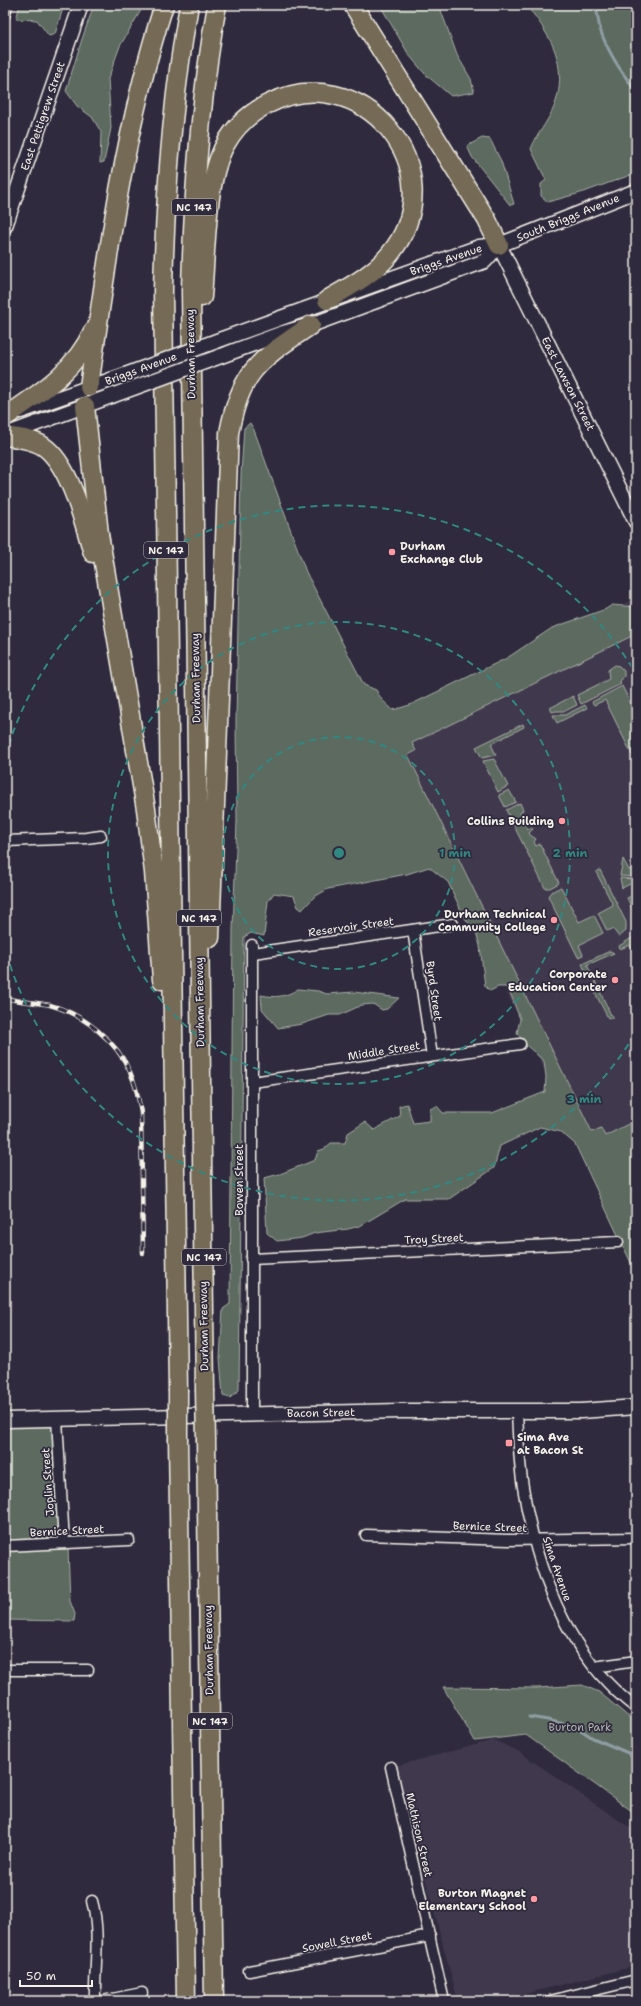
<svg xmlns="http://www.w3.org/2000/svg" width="641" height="2006" font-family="'Shantell Sans',sans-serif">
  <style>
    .built { fill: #41384d }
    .green { fill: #5c6a61; stroke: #a8aea4 }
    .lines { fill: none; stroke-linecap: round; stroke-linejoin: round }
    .stream { stroke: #909ea4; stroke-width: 3 }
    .street-casing { stroke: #f4f1e8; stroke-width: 13 }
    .secondary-casing { stroke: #f4f1e8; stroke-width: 17 }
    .highway-casing { stroke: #f4f1e8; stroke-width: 21 }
    .street { stroke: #2f2a3d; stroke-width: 10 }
    .secondary { stroke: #2f2a3d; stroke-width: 14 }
    .highway { stroke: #756b55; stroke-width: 18 }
    .rail-casing { stroke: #f4f1e8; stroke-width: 4.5 }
    .rail { stroke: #2f2a3d; stroke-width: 3; stroke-dasharray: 9; stroke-linecap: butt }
    .secondary-bridge-casing { stroke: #f4f1e8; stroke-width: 17; stroke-linecap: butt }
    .highway-bridge-casing { stroke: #f4f1e8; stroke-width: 21; stroke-linecap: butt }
    .secondary-bridge { stroke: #2f2a3d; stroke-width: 14 }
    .highway-bridge { stroke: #756b55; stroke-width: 18 }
    .ring { fill: none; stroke: #318880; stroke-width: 2; stroke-dasharray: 7 5 }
    .poi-dot { fill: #ff9aa2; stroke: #2f2a3d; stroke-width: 1.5 }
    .labels { text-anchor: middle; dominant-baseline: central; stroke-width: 3.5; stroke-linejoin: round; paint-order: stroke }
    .shield { fill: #2f2a3d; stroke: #b9b5b5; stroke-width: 1 }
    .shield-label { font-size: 10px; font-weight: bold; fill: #f4f1e8 }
    .street-label { font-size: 11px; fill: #f4f1e8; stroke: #2f2a3d }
    .poi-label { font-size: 11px; font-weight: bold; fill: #f4f1e8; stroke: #2f2a3d; text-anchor: end }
    .park-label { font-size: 11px; fill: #b0b4ab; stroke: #2f2a3d }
    .centre { fill: #318880; stroke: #2f2a3d; stroke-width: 2 }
    .ring-label { font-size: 12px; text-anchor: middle; font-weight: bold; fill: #318880; stroke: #2f2a3d; stroke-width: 3.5; stroke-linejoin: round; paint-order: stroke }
  </style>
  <rect width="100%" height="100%" fill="#2f2a3d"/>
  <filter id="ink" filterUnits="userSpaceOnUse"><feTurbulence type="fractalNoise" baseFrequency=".025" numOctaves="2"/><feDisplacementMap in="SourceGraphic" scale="8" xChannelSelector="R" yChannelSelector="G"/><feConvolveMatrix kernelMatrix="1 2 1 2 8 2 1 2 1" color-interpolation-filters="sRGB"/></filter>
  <g filter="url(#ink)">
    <g class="built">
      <polygon points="636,598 636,1258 376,724"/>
      <polygon points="494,1740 518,1751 636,1832 636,1966 497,2001 458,2001 395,1766"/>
    </g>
    <g class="green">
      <polygon points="20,5 64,5 55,34 49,36 37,20 16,19"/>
      <polygon points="94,5 144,5 120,46 108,79 111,128 104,162 100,163 101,132 92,117 77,106 66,91 82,39"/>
      <polygon points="380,5 439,5 457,55 471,79 474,92 451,96 425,74 409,55"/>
      <path d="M523,5H636V173L584,192L548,202L541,196V184L546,180L531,149C536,136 543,128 549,117C565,90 562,58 546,33C540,23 533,11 523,5Z"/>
      <polygon points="482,138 490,139 501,161 514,204 510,205 472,157 467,146"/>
      <polygon points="250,423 254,430 306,572 364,685 376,690 382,700 393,710 410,705 507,658 552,628 606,609 612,605 636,607 636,634 412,743 416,751 408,755 592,1132 601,1128 605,1136 636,1120 636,1298 632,1265 575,1144 561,1132 540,1127 500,1146 494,1168 449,1199 405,1199 360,1226 348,1229 315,1233 302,1238 277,1241 267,1233 264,1178 280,1174 315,1160 318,1151 324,1149 331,1143 345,1143 348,1133 365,1122 374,1130 400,1116 399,1106 407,1104 413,1123 430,1121 430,1109 437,1106 443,1113 492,1113 545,1092 546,1077 544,1061 526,1045 517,1033 520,1019 508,987 498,987 490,991 485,986 480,946 476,932 464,917 448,882 429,867 407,874 328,889 314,897 302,910 298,907 294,896 274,893 268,901 264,936 251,933 244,937 239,1390 230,1398 223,1396 220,1358 223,1309 230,1304 233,929 237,821 236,721 241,474 244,428"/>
      <polygon points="615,665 619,666 624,671 624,677 620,681 621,684 581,704 577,695 609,679 608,670"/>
      <polygon points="622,686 636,714 636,763 605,700 594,705 592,702"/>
      <polygon points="573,696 577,705 565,711 556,711 552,712 550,708"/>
      <polygon points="585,705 587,708 557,723 553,715 565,715"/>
      <polygon points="523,724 524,727 491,744 496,755 482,758 476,747"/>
      <polygon points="494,759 508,786 498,792 483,761"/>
      <polygon points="509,790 516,802 505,807 499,795"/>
      <polygon points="520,803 523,810 520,813 521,816 524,818 526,816 527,818 524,823 528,829 532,827 533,829 529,833 530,835 536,839 534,842 536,846 540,844 559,883 550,888 545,888 506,810"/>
      <polygon points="623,859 629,870 632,869 636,877 620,876"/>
      <polygon points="600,870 626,922 626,931 619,937 613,929 607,931 598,913 613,905 596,872"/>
      <polygon points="620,878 633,879 634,882 622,888"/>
      <polygon points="561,887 579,922 594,915 603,933 579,945 583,955 578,957 548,896 551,892"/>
      <polygon points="636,894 636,917 627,898"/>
      <polygon points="635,936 636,936 636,958 630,945 620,949 619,946"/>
      <polygon points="610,951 614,953 587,965 592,975 588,977 582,964"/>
      <polygon points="595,981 611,1015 613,1018 608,1018 592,987"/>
      <path d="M298,989L318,991L327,994L354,992L399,998L387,1009L382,1010L373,1004L362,1005L340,1015H329L302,1024L278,1028L262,1009L261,995C275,998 286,997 298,989Z"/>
      <polygon points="5,1422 53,1422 61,1540 5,1543"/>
      <polygon points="68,1548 70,1601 75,1614 74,1621 5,1620 5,1550"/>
      <polygon points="582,1685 599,1692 636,1723 636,1814 526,1735 475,1741 443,1687 537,1688"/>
    </g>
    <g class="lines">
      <g class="stream">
        <path d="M595,5C598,13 598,21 600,29C608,53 621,72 636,91"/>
        <polyline points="529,1717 548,1720 576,1727 593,1738 628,1753 636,1762"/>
      </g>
      <g class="street-casing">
        <g id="street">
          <polyline points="5,841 86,838 101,836"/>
          <polyline points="413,930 432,1056"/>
          <polyline points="253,953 453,924"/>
          <polyline points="252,1082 520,1044"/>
          <polyline points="251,1259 618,1242"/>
          <path d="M517,1411C518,1436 519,1462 523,1487C536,1569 567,1656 636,1708"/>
          <polyline points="252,1415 252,945"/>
          <polyline points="57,1419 64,1543"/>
          <polyline points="366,1535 508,1540 636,1538"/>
          <polyline points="5,1546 129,1540"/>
          <polyline points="594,1667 636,1661"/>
          <polyline points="5,1670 88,1670"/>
          <polyline points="391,1767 444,2001"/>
          <path d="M92,1901C101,1934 94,1967 95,2001"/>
          <polyline points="249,1971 430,1936"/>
          <polyline points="102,2001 142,1993"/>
          <polyline points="550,2001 636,1980"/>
        </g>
      </g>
      <g class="secondary-casing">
        <g id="secondary">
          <polyline points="5,226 81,5"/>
          <polyline points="499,245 636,522"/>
          <polyline points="222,339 479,247 499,245 636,191"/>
          <polyline points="221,356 280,334 311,325 485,261 499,245"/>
          <polyline points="21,411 125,375"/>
          <polyline points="5,435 125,391"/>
          <polyline points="5,1420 401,1411 581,1411 636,1407"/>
        </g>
      </g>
      <g class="highway-casing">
        <g id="highway">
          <polyline points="353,5 487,220 499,245"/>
          <path d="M202,297C206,254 205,182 225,145C234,128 249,114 266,105C360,54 458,170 390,254C374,274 349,287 327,300"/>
          <path d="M89,387C107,259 124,129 164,5"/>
          <polyline points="85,406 99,534 146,809 154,872 162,980"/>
          <path d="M5,417C40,393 75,371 93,331"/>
          <path d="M5,436C18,438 32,439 43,446C70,464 84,523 93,553"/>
          <path d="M210,938L229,433C241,369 260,360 311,325"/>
          <path d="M178,1390L163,291C165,195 172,100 189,5"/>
          <path d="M205,1390L191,291C193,195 200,100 217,5"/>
          <polyline points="178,1440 186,2001"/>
          <polyline points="206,1440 214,2001"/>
        </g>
      </g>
      <use href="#street" class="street"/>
      <use href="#secondary" class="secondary"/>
      <use href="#highway" class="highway"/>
      <g class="rail-casing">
        <g id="rail">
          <polyline points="5,26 12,5"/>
          <path d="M5,998C20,1002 36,1002 50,1005C83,1014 117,1041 130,1072C136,1085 139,1100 141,1113L143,1253"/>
        </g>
      </g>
      <use href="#rail" class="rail"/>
      <g class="secondary-bridge-casing">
        <g id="secondary-bridge">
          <polyline points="125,375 222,339"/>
          <polyline points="125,391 221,356"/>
        </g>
      </g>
      <g class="highway-bridge-casing">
        <g id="highway-bridge">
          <polyline points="178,1390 178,1440"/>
          <polyline points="205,1390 206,1440"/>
        </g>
      </g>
      <use href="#secondary-bridge" class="secondary-bridge"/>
      <use href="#highway-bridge" class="highway-bridge"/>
    </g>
  </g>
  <g class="ring">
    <circle cx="339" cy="853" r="116"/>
    <circle cx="339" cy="853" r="231"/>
    <path d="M635 1034A347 347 0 0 1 5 949M5 757A347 347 0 0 1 635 672"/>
  </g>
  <g class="poi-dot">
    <circle cx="392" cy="552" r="4"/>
    <circle cx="562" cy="821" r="4"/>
    <circle cx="554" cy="920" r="4"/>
    <circle cx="615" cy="980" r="4"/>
    <rect x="505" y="1439" width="8" height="8" rx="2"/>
    <circle cx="534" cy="1899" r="4"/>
  </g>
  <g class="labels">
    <g class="shield">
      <rect x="172" y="199" width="44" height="16" rx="3"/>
      <rect x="144" y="542" width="44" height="16" rx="3"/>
      <rect x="177" y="910" width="44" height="16" rx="3"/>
      <rect x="182" y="1249" width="44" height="16" rx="3"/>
      <rect x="188" y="1713" width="44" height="16" rx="3"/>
    </g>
    <g class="shield-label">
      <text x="194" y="207">NC 147</text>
      <text x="166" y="550">NC 147</text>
      <text x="199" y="918">NC 147</text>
      <text x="204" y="1257">NC 147</text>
      <text x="210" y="1721">NC 147</text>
    </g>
    <g class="street-label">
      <text transform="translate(43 116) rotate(-71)">East Pettigrew Street</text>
      <text transform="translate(568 218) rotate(-22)">South Briggs Avenue</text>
      <text transform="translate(446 260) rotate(-19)">Briggs Avenue</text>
      <text transform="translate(191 354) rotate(-91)">Durham Freeway</text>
      <text transform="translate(141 369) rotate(-20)">Briggs Avenue</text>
      <text transform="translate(568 384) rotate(63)">East Lawson Street</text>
      <text transform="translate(196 678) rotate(-91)">Durham Freeway</text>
      <text transform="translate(351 927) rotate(-8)">Reservoir Street</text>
      <text transform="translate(434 991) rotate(82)">Byrd Street</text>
      <text transform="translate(200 1002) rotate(-91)">Durham Freeway</text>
      <text transform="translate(384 1051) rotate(-9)">Middle Street</text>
      <text transform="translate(239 1180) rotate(-90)">Bowen Street</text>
      <text transform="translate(434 1239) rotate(-3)">Troy Street</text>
      <text transform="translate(204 1326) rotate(-91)">Durham Freeway</text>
      <text transform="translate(321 1413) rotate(-1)">Bacon Street</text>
      <text transform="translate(48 1482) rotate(-94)">Joplin Street</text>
      <text transform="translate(490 1527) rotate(2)">Bernice Street</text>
      <text transform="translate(67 1531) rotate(-3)">Bernice Street</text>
      <text transform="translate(557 1569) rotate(71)">Sima Avenue</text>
      <text transform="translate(209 1650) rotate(-91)">Durham Freeway</text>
      <text transform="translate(419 1835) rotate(77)">Mathison Street</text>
      <text transform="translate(337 1942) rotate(-11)">Sowell Street</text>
    </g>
    <g class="poi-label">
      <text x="400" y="546" text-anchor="start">Durham<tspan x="400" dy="13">Exchange Club</tspan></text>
      <text x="554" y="821">Collins Building</text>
      <text x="546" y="914">Durham Technical<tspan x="546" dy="13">Community College</tspan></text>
      <text x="607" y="974">Corporate<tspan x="607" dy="13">Education Center</tspan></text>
      <text x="517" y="1437" text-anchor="start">Sima Ave<tspan x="517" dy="13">at Bacon St</tspan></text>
      <text x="526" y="1893">Burton Magnet<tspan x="526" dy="13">Elementary School</tspan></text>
    </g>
    <g class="park-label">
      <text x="580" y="1727">Burton Park</text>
    </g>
  </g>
  <circle cx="339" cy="853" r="6" class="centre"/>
  <g class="ring-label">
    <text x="455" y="857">1 min</text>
    <text x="570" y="857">2 min</text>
    <text x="584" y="1103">3 min</text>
  </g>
  <rect width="641" height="2006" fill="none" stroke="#2f2a3d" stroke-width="20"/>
  <rect x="10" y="10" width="621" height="1986" fill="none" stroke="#f4f1e8" stroke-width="1.5" filter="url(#ink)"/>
  <path d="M20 1980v6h72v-6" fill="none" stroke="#f4f1e8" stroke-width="2"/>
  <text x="26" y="1980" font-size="12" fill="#f4f1e8" stroke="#2f2a3d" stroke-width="3" paint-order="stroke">50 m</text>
</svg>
